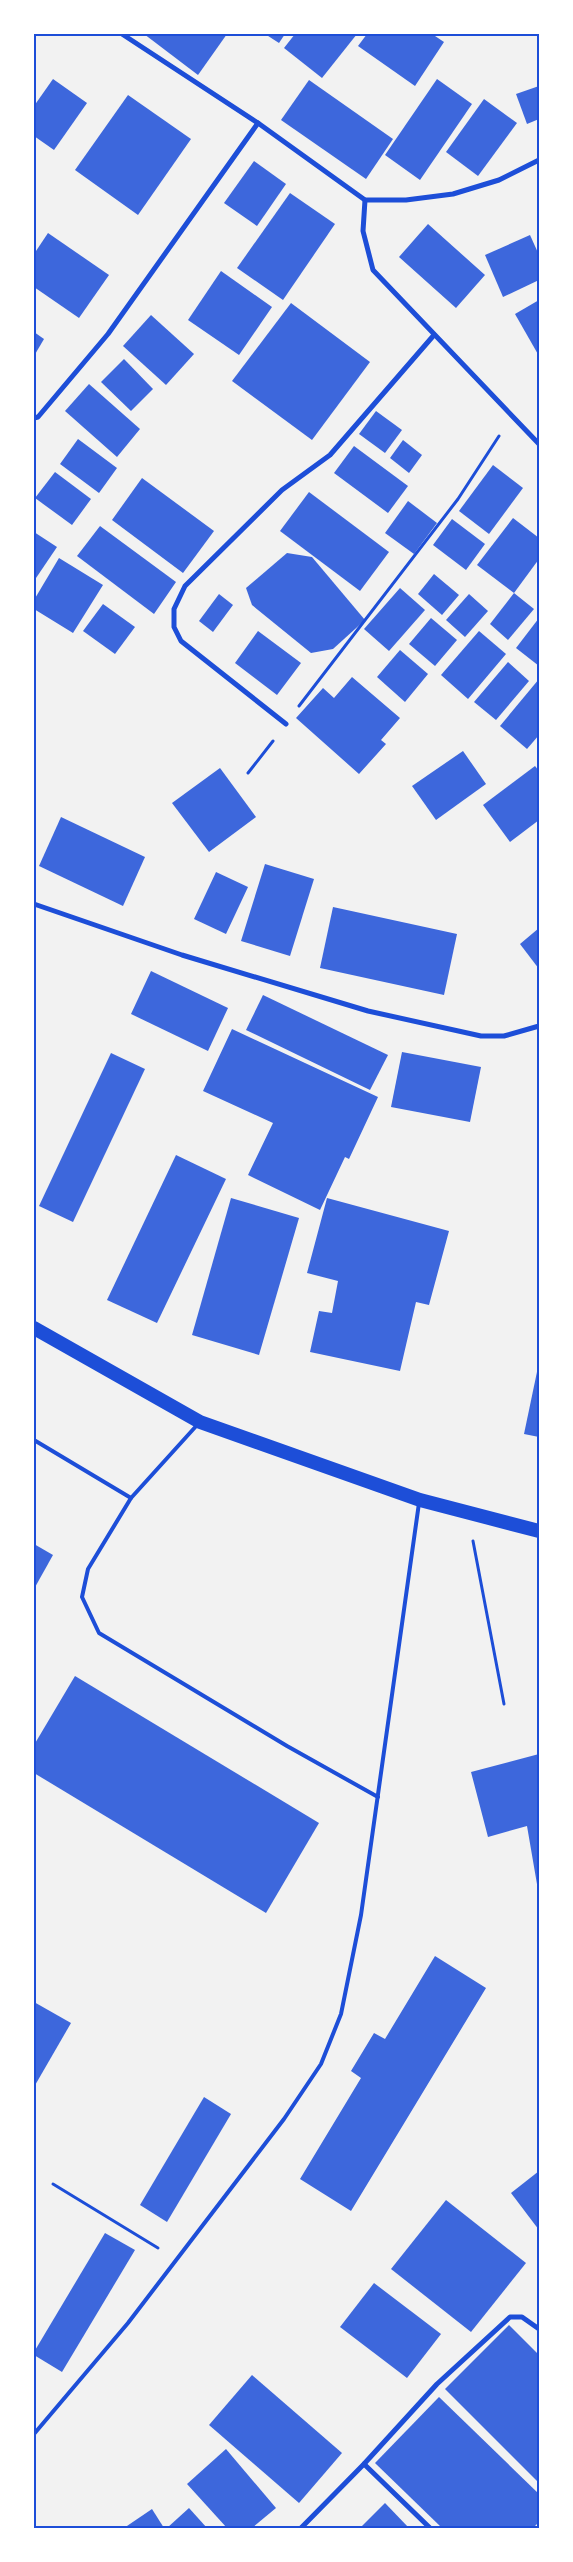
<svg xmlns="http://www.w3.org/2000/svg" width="573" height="2562" font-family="'PT Sans',sans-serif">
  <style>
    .building { fill: #3d67dc }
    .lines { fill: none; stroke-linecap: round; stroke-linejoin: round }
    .path { stroke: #1d4ed8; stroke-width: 3 }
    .service { stroke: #1d4ed8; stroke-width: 4 }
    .minor { stroke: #1d4ed8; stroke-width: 5 }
    .trunk { stroke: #1d4ed8; stroke-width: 14 }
    .neatline { fill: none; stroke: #1d4ed8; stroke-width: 2 }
  </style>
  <rect width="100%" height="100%" fill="#f2f2f2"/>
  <g class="building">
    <polygon points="144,34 227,34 198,75"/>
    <polygon points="265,34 285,34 279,43"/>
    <polygon points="295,34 357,34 322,78 284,48"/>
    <polygon points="367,34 432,34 444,42 415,86 358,46"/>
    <polygon points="53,79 87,103 54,150 34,136 34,106"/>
    <polygon points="437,79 472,104 420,180 385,155"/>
    <polygon points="309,80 393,139 366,179 281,120"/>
    <polygon points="539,86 539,119 527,124 516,94"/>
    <polygon points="128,95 191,139 138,215 75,170"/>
    <polygon points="484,99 517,123 478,176 446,152"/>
    <polygon points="254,161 286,184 257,226 224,203"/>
    <polygon points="290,193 335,224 283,300 237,268"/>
    <polygon points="428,224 485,275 456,308 399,257"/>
    <polygon points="48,233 109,275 79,318 34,287 34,254"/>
    <polygon points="530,235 539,255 539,280 503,297 485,255"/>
    <polygon points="221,271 272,307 239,355 188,320"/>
    <polygon points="539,300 539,356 515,314"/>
    <polygon points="291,303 370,362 312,440 232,381"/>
    <polygon points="151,315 194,354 166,385 123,346"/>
    <polygon points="34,332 44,339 34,356"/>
    <polygon points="124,359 153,389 131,411 101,382"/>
    <polygon points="89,384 140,429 117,457 65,411"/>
    <polygon points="376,411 402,430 385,453 359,434"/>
    <polygon points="78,439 117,468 99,493 60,464"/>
    <polygon points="403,440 422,455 409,473 390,458"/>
    <polygon points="354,446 408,486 388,513 334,473"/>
    <polygon points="493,465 523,488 489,534 459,511"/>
    <polygon points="55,472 91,499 72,525 35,498"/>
    <polygon points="142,478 214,531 183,573 112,520"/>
    <polygon points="309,492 389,552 360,591 280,531"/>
    <polygon points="408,501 437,523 414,554 385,533"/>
    <polygon points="513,518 539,538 539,559 514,593 477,565"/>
    <polygon points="452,519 485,544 466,570 433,545"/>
    <polygon points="100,526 176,582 154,614 77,556"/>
    <polygon points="34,532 57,547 34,581"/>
    <polygon points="287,553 312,557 365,620 333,649 311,653 252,605 246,588"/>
    <polygon points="59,558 103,585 73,633 34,609 34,600"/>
    <polygon points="434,574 459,595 442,615 418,594"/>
    <polygon points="400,588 425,610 389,651 364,629"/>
    <polygon points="514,593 534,609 508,640 490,624"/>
    <polygon points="219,594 233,605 213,632 199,621"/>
    <polygon points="469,594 488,611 465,637 446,620"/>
    <polygon points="103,604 135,627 115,654 83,631"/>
    <polygon points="431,618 457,640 435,666 409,644"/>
    <polygon points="539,618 539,666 516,648"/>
    <polygon points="258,631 301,663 277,695 235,663"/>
    <polygon points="479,631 506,654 468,699 441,675"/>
    <polygon points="400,650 428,674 405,702 377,677"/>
    <polygon points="508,662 529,681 496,720 474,702"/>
    <polygon points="352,677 400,718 381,740 386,744 359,774 296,718 323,688 334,698"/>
    <polygon points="539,679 539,735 527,749 500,726"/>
    <polygon points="463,751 486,784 436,820 412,786"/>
    <polygon points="535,766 539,771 539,820 510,842 483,805"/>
    <polygon points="220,768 256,817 209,852 172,803"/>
    <polygon points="61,817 145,857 123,906 39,866"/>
    <polygon points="265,864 314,879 290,956 241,941"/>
    <polygon points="216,872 248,887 226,934 194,919"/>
    <polygon points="333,907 457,934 444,995 320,968"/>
    <polygon points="539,928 539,969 520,944"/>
    <polygon points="151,971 228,1008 208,1051 131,1014"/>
    <polygon points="263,995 388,1055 370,1090 246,1030"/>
    <polygon points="232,1029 378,1097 349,1159 345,1157 320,1210 248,1175 273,1123 203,1091"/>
    <polygon points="402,1052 481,1067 470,1122 391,1107"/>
    <polygon points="111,1053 145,1069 73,1222 39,1206"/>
    <polygon points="176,1155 226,1179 157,1323 107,1300"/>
    <polygon points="231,1198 299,1218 259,1355 192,1335"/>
    <polygon points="327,1198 449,1231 429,1305 416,1302 400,1371 310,1352 319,1311 332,1313 338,1281 307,1273"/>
    <polygon points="538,1367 539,1367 539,1437 524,1434"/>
    <polygon points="34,1544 53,1555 34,1589"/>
    <polygon points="75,1676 319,1823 266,1913 34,1773 34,1745"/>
    <polygon points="539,1754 539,1890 538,1890 527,1826 488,1837 471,1772"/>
    <polygon points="435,1956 486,1988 351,2211 300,2179 361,2078 351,2071 374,2033 385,2039"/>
    <polygon points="34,2002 71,2023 34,2087"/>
    <polygon points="204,2097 231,2114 167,2222 140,2205"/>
    <polygon points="539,2171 539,2230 511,2193"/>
    <polygon points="446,2200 526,2263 471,2332 391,2269"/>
    <polygon points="105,2233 135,2250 62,2372 34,2355 34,2352"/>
    <polygon points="374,2283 441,2334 407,2378 340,2327"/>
    <polygon points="509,2325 539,2355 539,2483 445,2389"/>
    <polygon points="252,2375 342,2453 299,2503 209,2425"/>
    <polygon points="439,2397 539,2494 539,2522 533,2528 442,2528 375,2463"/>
    <polygon points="226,2449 276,2508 252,2528 227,2528 187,2484"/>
    <polygon points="385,2503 409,2528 360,2528"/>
    <polygon points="189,2508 207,2528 167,2528"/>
    <polygon points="152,2509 164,2528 124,2528"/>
  </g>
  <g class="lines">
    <g class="path">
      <polyline points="299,706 458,499 499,436"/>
      <polyline points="248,773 273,741"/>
      <polyline points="473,1541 504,1704"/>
      <polyline points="53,2184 158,2248"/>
    </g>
    <g class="service">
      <polyline points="198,1424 131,1498 88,1569 82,1597 99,1633 287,1746 378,1797"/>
      <polyline points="34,1440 131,1498"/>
      <polyline points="34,2434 128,2323 284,2119 321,2064 341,2014 361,1915 419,1503"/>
    </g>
    <g class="minor">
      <polyline points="122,34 258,123 365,200 406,200 453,194 499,180 539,160"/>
      <polyline points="365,200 363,231 373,270 539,444"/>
      <polyline points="34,418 38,417 108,334 258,123"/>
      <polyline points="286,724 181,641 174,627 174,609 185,586 282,490 330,455 434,335"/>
      <polyline points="34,904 182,955 368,1011 481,1036 504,1036 539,1026"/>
      <polyline points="364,2464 430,2528"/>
      <polyline points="301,2528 364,2464 437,2384 510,2317 522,2317 539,2329"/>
    </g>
    <polyline class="trunk" points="34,1328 200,1422 420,1500 539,1531"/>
  </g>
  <rect width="573" height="2562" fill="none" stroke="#ffffff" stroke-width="70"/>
  <rect x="35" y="35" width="503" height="2492" class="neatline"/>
</svg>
